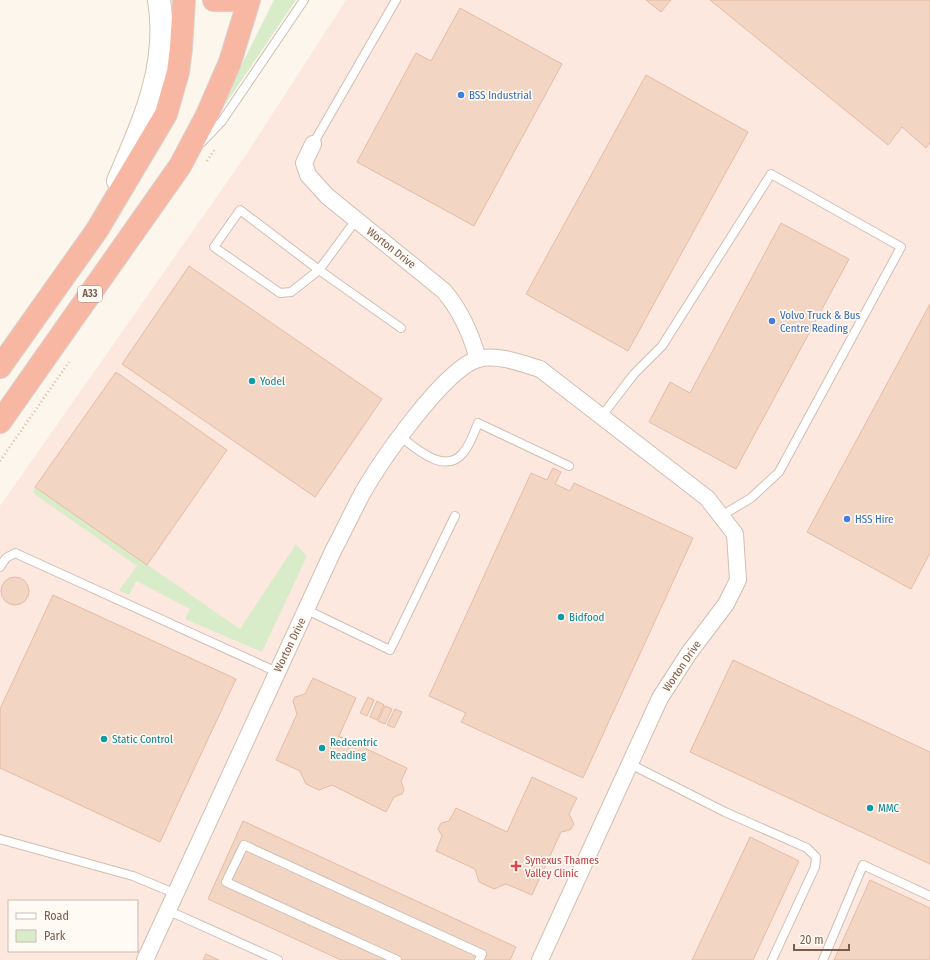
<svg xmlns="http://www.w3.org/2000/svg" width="930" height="960" font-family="'Fira Sans Condensed',sans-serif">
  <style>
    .commercial { fill: #fde8e0; fill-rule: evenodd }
    .green { fill: #d8ecc9 }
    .building { fill: #f3d5c3; stroke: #e6bba3 }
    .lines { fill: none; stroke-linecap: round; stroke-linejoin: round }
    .lane-casing { stroke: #d1beb0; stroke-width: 10 }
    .street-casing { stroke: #d1beb0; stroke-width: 18 }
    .secondary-casing { stroke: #d6c0b0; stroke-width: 24 }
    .highway-casing { stroke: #dad1cd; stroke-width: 24 }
    .path { stroke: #d9b8a5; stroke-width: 2.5; stroke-dasharray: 1 3; stroke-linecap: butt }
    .lane { stroke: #fff; stroke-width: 8 }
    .street { stroke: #fff; stroke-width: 16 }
    .secondary { stroke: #fff; stroke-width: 22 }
    .highway { stroke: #f7b7a3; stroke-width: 22 }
    .shop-dot { fill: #3f7fe0; stroke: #fffaf3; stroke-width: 1.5 }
    .culture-dot { fill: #0f9aa8; stroke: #fffaf3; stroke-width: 1.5 }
    .health-dot { fill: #e0444e; stroke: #fffaf3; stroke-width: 1.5 }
    .labels { text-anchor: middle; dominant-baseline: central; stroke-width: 3.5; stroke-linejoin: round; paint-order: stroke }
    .shield { fill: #fffaf3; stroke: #a28b7f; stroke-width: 1 }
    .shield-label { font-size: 10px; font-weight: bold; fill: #7a5c4d }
    .shop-label { font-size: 11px; fill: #366cbe; stroke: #fffaf3; text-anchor: start }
    .street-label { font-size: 11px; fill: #7a5c4d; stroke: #fffaf3 }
    .culture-label { font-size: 11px; fill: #0d838f; stroke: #fffaf3; text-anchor: start }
    .health-label { font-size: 11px; fill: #be3a42; stroke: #fffaf3; text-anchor: start }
  </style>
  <rect width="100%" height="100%" fill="#fdf6ec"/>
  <path class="commercial" d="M346,0H930V960H0V506L246,155ZM9,901H137V951H9Z"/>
  <g class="green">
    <polygon points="274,0 296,0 218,115 217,114"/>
    <polygon points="35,487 240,629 296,544 307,556 262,652 185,619 190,609 136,581 129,595 119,590 137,566 33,493"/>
  </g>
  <g class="building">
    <polygon points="646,0 671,0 661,12"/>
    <polygon points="710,0 930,0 930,143 926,148 902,127 888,145"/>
    <polygon points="460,8 562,64 474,226 357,162 416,53 431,61"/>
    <polygon points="646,75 748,132 628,351 526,294"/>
    <polygon points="781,223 849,259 736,469 649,422 670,382 690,393"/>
    <polygon points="189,266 382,399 315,497 122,364"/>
    <polygon points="930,304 930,553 911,589 807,532"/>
    <polygon points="116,372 227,450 147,565 35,487"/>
    <polygon points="553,468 561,472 555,484 570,491 574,483 693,538 583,778 461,722 466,713 429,696 531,473 547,480"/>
    <circle cx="15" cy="591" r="14"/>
    <polygon points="53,595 236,679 160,842 0,768 0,709"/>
    <polygon points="733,660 930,752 930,864 690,752"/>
    <polygon points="313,678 356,698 339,736 407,768 401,781 404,790 402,794 394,797 386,812 332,785 319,790 306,784 300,771 276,760 297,714 293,701 295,697 305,694"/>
    <polygon points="368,697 374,700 367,716 360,713"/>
    <polygon points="377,701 384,705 377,720 370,717"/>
    <polygon points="385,706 392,709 385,724 378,721"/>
    <polygon points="395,709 402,712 394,728 387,725"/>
    <polygon points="532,777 577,798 569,814 574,824 570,830 561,832 532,895 506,884 494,889 479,882 475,869 436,851 442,836 438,829 441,823 449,821 456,808 507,832"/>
    <polygon points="243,821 516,947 510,960 341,960 208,899"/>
    <polygon points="750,837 799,861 753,960 692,960"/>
    <polygon points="870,880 930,908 930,960 834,960"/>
    <polygon points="206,954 219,960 203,960"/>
  </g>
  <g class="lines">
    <g class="lane-casing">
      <g id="lane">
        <polyline points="202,142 222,121 304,0"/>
        <polyline points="313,144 396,0"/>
        <polygon points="240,210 319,270 291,292 280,293 214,247"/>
        <polyline points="356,220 319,270 401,328"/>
        <polyline points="601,417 634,374 662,346 771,174 901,247 779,472 751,498 721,516"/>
        <path d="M401,437C416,449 445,475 463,453C470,445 474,433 478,423L569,466"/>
        <polyline points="0,567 6,558 15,553 277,672"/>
        <polyline points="307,610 390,650 455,516"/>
        <polyline points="630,764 725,812 807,848 816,857 815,867 772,960"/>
        <polyline points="0,839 133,876 174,893"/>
        <polyline points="167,910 278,960"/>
        <polyline points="397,960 226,882 244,845 482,954 479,960"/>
        <polyline points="823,960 863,865 930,896"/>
      </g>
    </g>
    <g class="street-casing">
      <g id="street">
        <path d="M313,144L304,163L308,175L327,196L444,291C461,311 471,334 478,359"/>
        <path d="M145,960L333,551C343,532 352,513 362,494C380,462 444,369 478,359C497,354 521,363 540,369L707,498L735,534L738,580L726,604L689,653L660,698L540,960"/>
      </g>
    </g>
    <g class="secondary-casing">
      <path id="secondary" d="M118,181C143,122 170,66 159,0"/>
    </g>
    <g class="highway-casing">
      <g id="highway">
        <polyline points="214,0 234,0"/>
        <polyline points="0,367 97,230 166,114 178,72 181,48 184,0"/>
        <polyline points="0,422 180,166 207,115 230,62 249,0"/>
      </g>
    </g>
    <g class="path">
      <polyline points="207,161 215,149"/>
      <polyline points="0,461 69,362"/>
    </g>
    <use href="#lane" class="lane"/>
    <use href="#street" class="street"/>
    <use href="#secondary" class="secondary"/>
    <use href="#highway" class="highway"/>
  </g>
  <g class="shop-dot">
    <circle cx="461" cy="95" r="4"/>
    <circle cx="772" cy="321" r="4"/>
    <circle cx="847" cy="519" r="4"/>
  </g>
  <g class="culture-dot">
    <circle cx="252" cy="381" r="4"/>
    <circle cx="561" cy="617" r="4"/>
    <circle cx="104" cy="739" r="4"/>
    <circle cx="322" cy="748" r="4"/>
    <circle cx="870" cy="808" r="4"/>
  </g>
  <path class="health-dot" d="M514 860h4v4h4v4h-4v4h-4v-4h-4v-4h4z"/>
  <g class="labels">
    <rect class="shield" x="78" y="286" width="24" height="16" rx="3"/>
    <g class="shield-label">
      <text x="90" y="294">A33</text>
    </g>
    <g class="shop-label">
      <text x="469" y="95">BSS Industrial</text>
      <text x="780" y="315">Volvo Truck &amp; Bus<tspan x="780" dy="13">Centre Reading</tspan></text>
      <text x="855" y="519">HSS Hire</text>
    </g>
    <g class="street-label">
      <text transform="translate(391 248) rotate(38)">Worton Drive</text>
      <text transform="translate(290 645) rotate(-64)">Worton Drive</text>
      <text transform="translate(682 666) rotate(-56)">Worton Drive</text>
    </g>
    <g class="culture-label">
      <text x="260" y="381">Yodel</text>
      <text x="569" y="617">Bidfood</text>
      <text x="112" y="739">Static Control</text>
      <text x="330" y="742">Redcentric<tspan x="330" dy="13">Reading</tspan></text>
      <text x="878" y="808">MMC</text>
    </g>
    <g class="health-label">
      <text x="525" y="860">Synexus Thames<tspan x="525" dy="13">Valley Clinic</tspan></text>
    </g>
  </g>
  <rect x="8" y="900" width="130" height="52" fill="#fffaf3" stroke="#cabbb1"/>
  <rect x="16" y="913" width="20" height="6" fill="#ffffff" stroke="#cabbb1"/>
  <text x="44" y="920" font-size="12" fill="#7a5c4d">Road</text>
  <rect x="16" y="930" width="20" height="12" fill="#d8ecc9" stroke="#cabbb1"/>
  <text x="44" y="940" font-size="12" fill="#7a5c4d">Park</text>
  <path d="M794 944v6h55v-6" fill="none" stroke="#7a5c4d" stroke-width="2"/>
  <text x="800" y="944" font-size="12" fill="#7a5c4d" stroke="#fffaf3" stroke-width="3" paint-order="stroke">20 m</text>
</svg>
